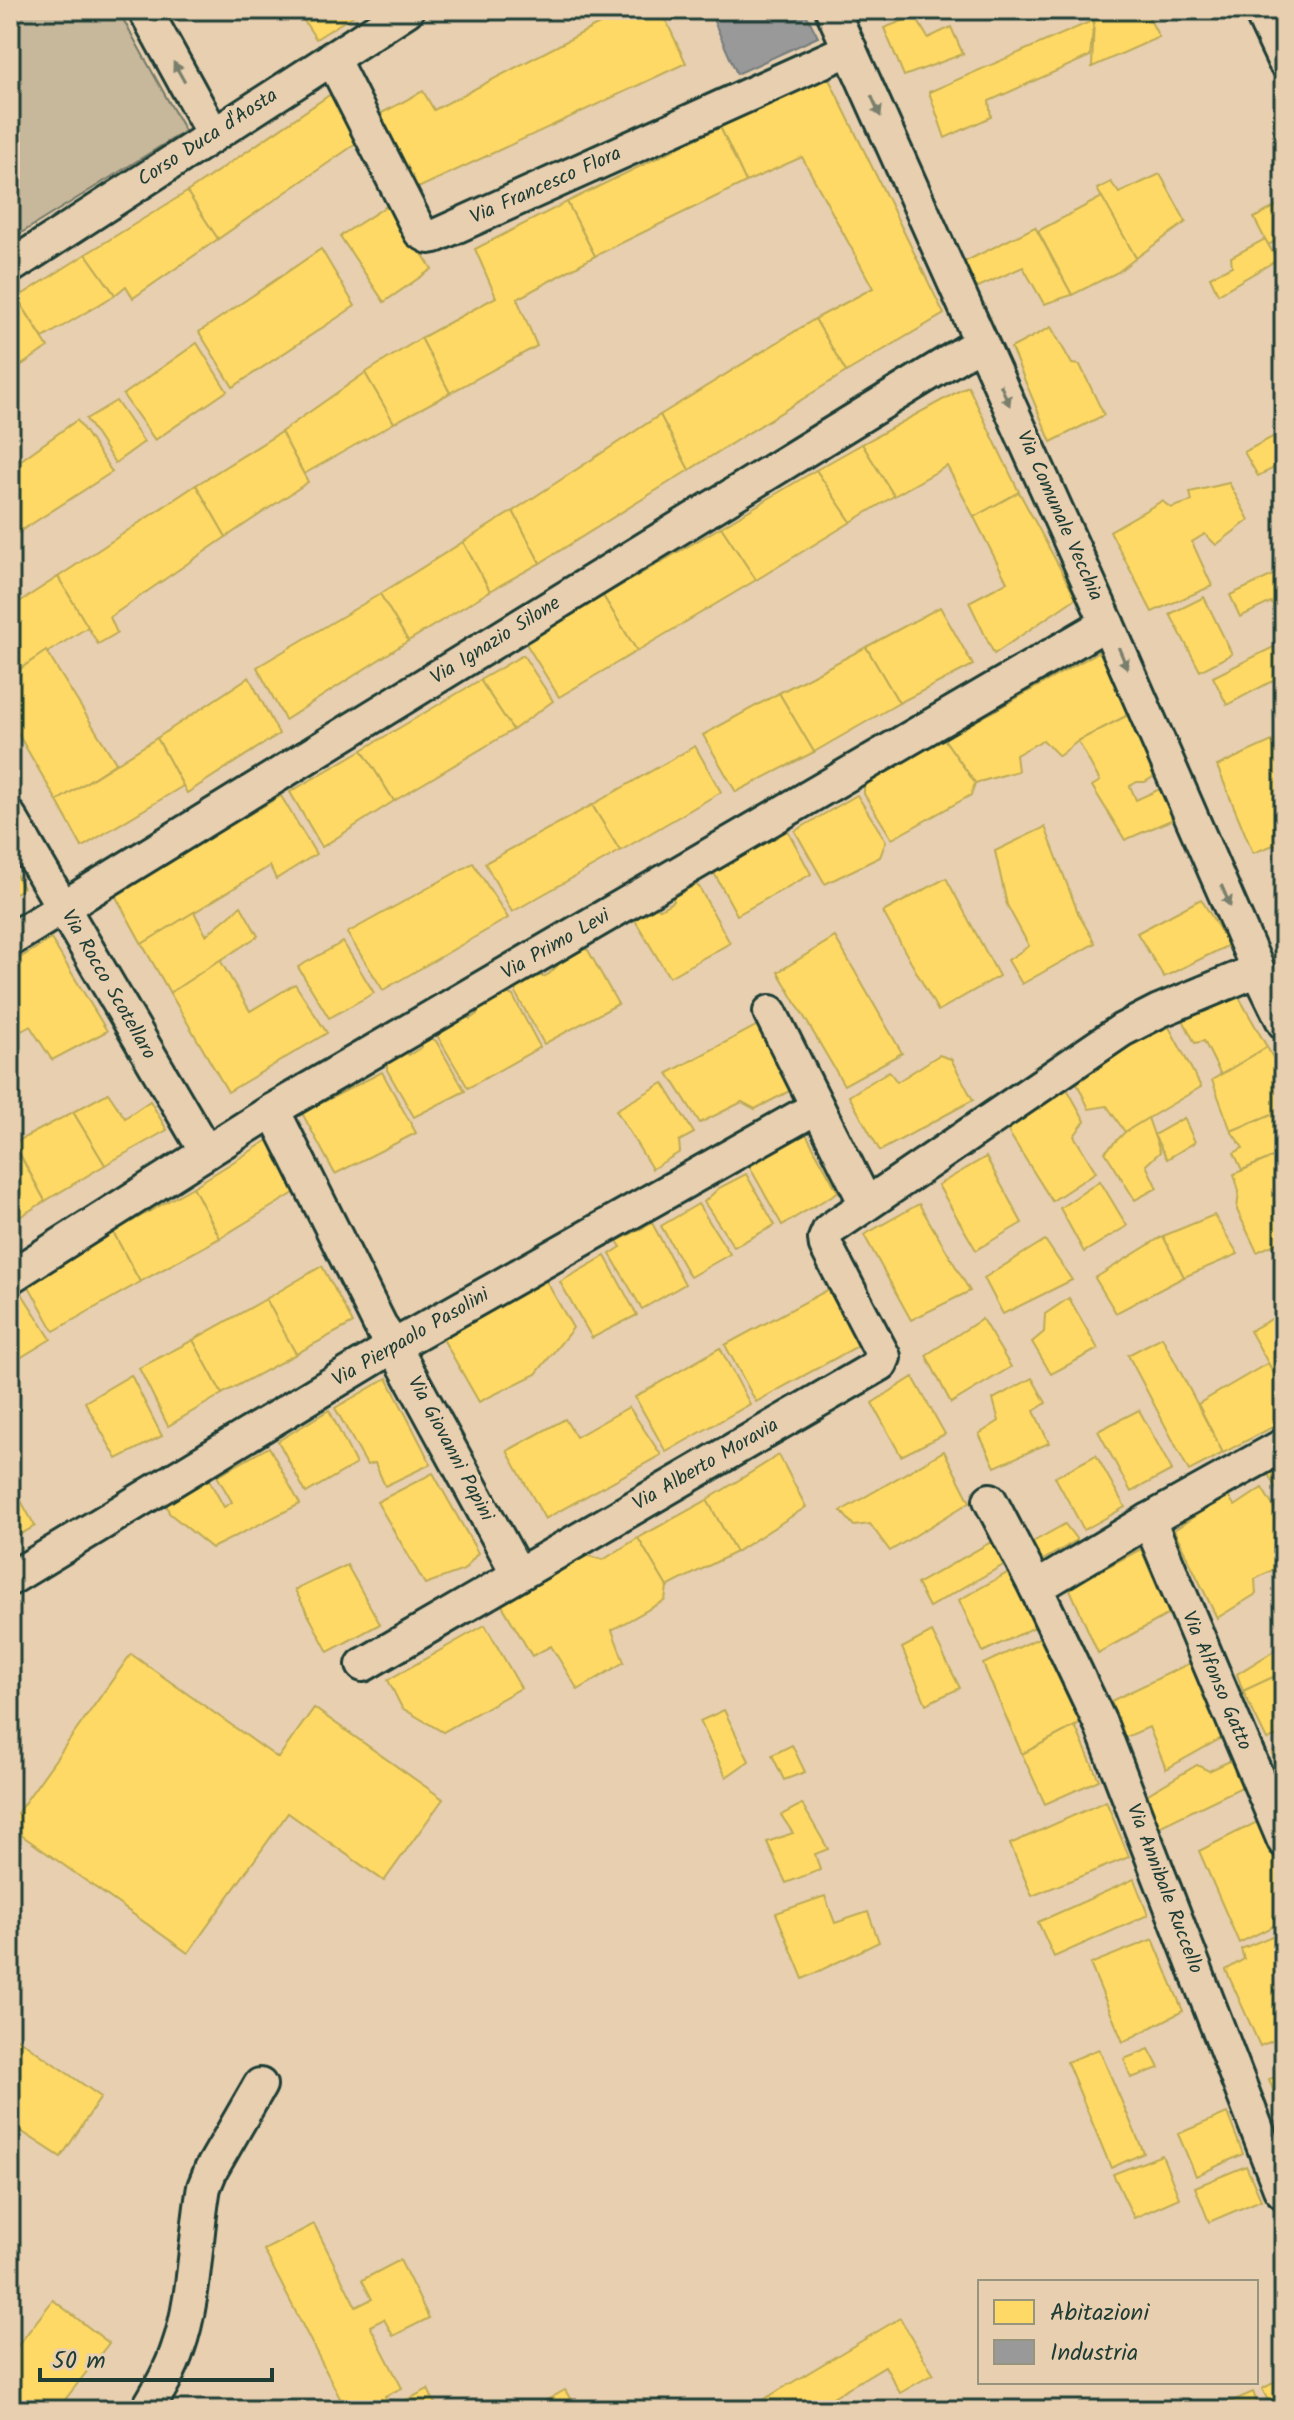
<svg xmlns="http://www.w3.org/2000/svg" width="1294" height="2420" font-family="Kalam,sans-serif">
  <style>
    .green { fill: #c7b79b; stroke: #737a68; stroke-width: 2 }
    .homes { fill: #ffd966; stroke: #bcaa57; stroke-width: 2 }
    .industry { fill: #999; stroke: #747d7b; stroke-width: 2 }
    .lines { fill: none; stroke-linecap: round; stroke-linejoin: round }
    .minor-casing { stroke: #1f3d34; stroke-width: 38 }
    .minor { stroke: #e8cfb0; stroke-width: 32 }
    .oneway { fill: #797f6c }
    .labels { text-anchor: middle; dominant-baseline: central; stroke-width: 8; stroke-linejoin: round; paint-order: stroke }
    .street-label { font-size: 20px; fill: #1f3d34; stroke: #e8cfb0 }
  </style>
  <rect width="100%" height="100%" fill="#e8cfb0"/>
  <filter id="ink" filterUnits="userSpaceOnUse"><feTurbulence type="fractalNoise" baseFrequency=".0125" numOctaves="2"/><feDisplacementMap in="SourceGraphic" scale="16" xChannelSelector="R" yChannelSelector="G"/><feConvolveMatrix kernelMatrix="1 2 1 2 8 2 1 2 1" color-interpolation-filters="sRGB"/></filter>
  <g filter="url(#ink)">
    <polygon class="green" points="10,10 118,10 185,131 10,240"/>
    <g class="homes">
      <polygon points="297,10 362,10 316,39"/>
      <polygon points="602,10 661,10 686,63 416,189 378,115 423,91 434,110 607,20"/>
      <polygon points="1126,10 1145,10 1159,37 1092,67 1094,20"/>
      <polygon points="915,16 928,38 951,27 963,54 904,76 884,28"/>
      <polygon points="1094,20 1090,56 989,101 991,117 945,138 929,92"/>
      <polygon points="828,77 944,314 846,372 815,319 873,288 802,157 746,182 720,127"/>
      <polygon points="331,94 360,141 218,239 187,192"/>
      <polygon points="720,127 746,182 595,256 567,202"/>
      <polygon points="1160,174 1186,222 1136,258 1097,189 1111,182 1119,193"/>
      <polygon points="187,192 218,239 133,298 126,286 115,295 86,254"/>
      <polygon points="1102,197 1136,258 1118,272 1072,295 1038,231"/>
      <polygon points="567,202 595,256 517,299 537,346 450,393 421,338 496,297 475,249"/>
      <polygon points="1284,202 1284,236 1268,245 1254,218"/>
      <polygon points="390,204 432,269 384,302 340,236"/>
      <polygon points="1035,227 1072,295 1044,304 1023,267 976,288 964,262"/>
      <polygon points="1265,239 1277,260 1218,294 1210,277 1232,266 1231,257"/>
      <polygon points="321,249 355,306 233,387 199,332"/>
      <polygon points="86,254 115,295 43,338 17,298"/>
      <polygon points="17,298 48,347 10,373 10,303"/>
      <polygon points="815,319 846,372 689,470 660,415"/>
      <polygon points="1051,327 1072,364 1080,365 1104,415 1051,442 1011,348"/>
      <polygon points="421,338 450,393 394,423 365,373"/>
      <polygon points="197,343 227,391 155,440 123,395"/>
      <polygon points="365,373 394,423 304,474 281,432"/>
      <polygon points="968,386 1019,492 974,517 947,466 894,496 862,444"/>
      <polygon points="116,401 144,442 115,463 86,419"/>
      <polygon points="660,415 689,470 540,563 513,511"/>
      <polygon points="77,420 112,472 10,538 10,468"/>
      <polygon points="1284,431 1284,463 1258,476 1244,452"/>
      <polygon points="281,432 308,482 226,537 196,485"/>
      <polygon points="862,444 894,496 851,522 816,470"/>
      <polygon points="816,470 851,522 756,580 721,527"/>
      <polygon points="1229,483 1249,520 1216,545 1205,534 1192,542 1212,586 1152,612 1110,531 1162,501 1171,508 1192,501 1190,492"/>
      <polygon points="196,485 226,537 110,617 117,633 98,644 58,577"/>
      <polygon points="1019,492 1076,598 994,654 969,602 1007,582 974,517"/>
      <polygon points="513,511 540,563 490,591 463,542"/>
      <polygon points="721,527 756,580 637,651 603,596"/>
      <polygon points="463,542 490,591 408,641 380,594"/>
      <polygon points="1284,570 1284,627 1271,602 1240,617 1230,595"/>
      <polygon points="58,577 88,627 10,676 10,608"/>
      <polygon points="380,594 408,641 285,720 257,667"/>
      <polygon points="603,596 637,651 559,697 525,642"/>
      <polygon points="1204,597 1232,654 1200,671 1170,614"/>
      <polygon points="940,607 973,665 899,703 866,647"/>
      <polygon points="1284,642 1284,698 1274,680 1227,705 1213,677"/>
      <polygon points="866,647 899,703 814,752 779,693"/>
      <polygon points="1102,650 1130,714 1078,741 1059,756 1043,740 1016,755 1018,771 975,783 944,739"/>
      <polygon points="46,651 116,763 57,801 10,720 10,676"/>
      <polygon points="523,655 553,701 513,730 480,680"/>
      <polygon points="249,677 279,734 187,793 157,738"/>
      <polygon points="480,680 513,730 394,801 362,750"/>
      <polygon points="779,693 814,752 736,792 703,735"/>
      <polygon points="1130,714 1156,775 1145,782 1137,782 1130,786 1136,800 1162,788 1178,817 1125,840 1092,786 1100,781 1078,741"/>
      <polygon points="157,738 183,786 82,847 57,801"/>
      <polygon points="944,739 975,783 971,795 892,839 864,794 864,784"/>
      <polygon points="1272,741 1284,775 1284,841 1253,853 1217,766"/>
      <polygon points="695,746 721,792 620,851 592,805"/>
      <polygon points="362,750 394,801 322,847 290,792"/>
      <polygon points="857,795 886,841 880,857 825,884 795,831"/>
      <polygon points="281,796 316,854 276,879 270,866 142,944 114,893"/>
      <polygon points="592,805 620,851 512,912 485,863"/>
      <polygon points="782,820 811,874 737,915 708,862"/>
      <polygon points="1045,827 1079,915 1095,943 1022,984 1008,960 1029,946 1007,905 995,851"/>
      <polygon points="473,863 508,918 383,990 347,933"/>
      <polygon points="10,864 23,888 10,896"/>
      <polygon points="946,878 999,976 938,1011 883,912"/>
      <polygon points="692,882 699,887 730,943 669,977 636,922 636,914 654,906 660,909 674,901 672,895"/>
      <polygon points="1201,899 1229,945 1164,977 1137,933"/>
      <polygon points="241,906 258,936 170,993 142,944 194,912 206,935"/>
      <polygon points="835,937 902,1053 844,1085 778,972"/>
      <polygon points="51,939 107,1031 52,1060 30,1026 10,1037 10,964"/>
      <polygon points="343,942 374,993 329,1018 298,967"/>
      <polygon points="579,947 588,950 618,1004 544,1044 516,994 516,986 537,974 543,977 549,974 558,965 559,959"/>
      <polygon points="220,960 250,1011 295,984 327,1033 228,1092 170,993"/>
      <polygon points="503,991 513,996 540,1047 468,1088 438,1037 439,1032 465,1014 470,1019 477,1014 483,1002"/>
      <polygon points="1236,992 1267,1047 1221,1075 1204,1041 1195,1043 1183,1020"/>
      <polygon points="765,1021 799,1086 755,1109 742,1102 700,1123 668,1073"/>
      <polygon points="1169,1027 1201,1087 1125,1132 1107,1106 1089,1109 1076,1081 1145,1035"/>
      <polygon points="429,1037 436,1041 465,1091 414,1117 387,1070 387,1060 405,1051 409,1055 422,1047 422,1041"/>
      <polygon points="1267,1047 1284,1077 1284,1109 1231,1131 1212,1080"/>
      <polygon points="939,1055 951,1059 973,1100 880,1151 849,1096 889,1071 897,1082"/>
      <polygon points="382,1072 416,1133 335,1174 302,1113"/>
      <polygon points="663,1083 694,1133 679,1141 680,1152 652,1169 616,1110"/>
      <polygon points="1066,1087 1085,1121 1074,1136 1096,1172 1052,1201 1006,1128"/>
      <polygon points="108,1093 125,1118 150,1101 167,1130 105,1165 73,1112"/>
      <polygon points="1284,1109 1284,1152 1242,1170 1234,1153 1243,1148 1231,1131"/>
      <polygon points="73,1112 105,1165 45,1201 14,1143"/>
      <polygon points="1148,1118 1160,1152 1146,1165 1157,1188 1135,1200 1105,1152 1125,1132"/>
      <polygon points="1184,1118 1195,1142 1167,1159 1154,1135"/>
      <polygon points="806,1134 838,1192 782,1225 748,1164"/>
      <polygon points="270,1139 299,1190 220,1238 193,1187"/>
      <polygon points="1284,1152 1284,1224 1279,1227 1284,1240 1257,1252 1237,1210 1239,1191 1234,1174"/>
      <polygon points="20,1155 45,1201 10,1223 10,1161"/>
      <polygon points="986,1157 1022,1223 976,1250 938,1185"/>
      <polygon points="746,1174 775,1225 734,1247 704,1202 719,1188"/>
      <polygon points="1100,1181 1127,1226 1084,1252 1060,1208"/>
      <polygon points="193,1187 220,1238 140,1282 113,1232"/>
      <polygon points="698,1204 730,1254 690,1277 661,1226"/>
      <polygon points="919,1204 970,1291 911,1320 864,1235"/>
      <polygon points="1214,1215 1238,1254 1184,1277 1163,1236"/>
      <polygon points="652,1223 685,1284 642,1309 610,1254 621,1247 617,1241"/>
      <polygon points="113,1232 140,1282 54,1331 26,1281"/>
      <polygon points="1163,1236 1184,1277 1116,1313 1095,1278"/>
      <polygon points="1045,1240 1072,1280 1003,1314 984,1278"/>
      <polygon points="605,1256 637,1315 592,1338 560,1282"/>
      <polygon points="322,1266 353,1323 296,1354 266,1299"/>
      <polygon points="545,1279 573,1328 536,1374 479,1402 443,1339"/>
      <polygon points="17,1286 51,1339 10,1364 10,1290"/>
      <polygon points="833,1287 865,1342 756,1402 725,1345"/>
      <polygon points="1069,1298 1098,1349 1051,1374 1032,1342 1044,1332 1045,1314"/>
      <polygon points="266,1299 296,1354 222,1394 193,1340"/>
      <polygon points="1284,1312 1284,1391 1250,1331"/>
      <polygon points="982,1319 1011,1367 951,1403 926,1355"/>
      <polygon points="1162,1337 1223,1453 1189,1471 1128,1355"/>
      <polygon points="193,1340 222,1394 168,1426 139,1368"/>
      <polygon points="720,1348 750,1404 666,1452 635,1397"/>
      <polygon points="1268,1363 1284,1391 1284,1421 1223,1453 1198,1404"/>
      <polygon points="131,1375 162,1436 117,1459 85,1402"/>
      <polygon points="913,1377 945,1434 901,1456 872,1403"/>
      <polygon points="387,1378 431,1464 385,1486 375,1463 367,1465 335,1408"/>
      <polygon points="1032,1378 1046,1403 1034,1411 1049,1443 995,1467 979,1434 999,1421 993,1399"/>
      <polygon points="629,1407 661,1455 545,1519 507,1451 565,1419 576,1437"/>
      <polygon points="329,1410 356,1464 306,1493 278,1441"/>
      <polygon points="1139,1410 1172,1470 1131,1492 1098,1431"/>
      <polygon points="269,1447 300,1504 212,1548 169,1513 166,1503 208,1478 224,1507 232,1502 217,1476"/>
      <polygon points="944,1451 970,1502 890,1551 870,1524 854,1526 841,1511"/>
      <polygon points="779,1455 806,1507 736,1552 707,1500"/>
      <polygon points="1096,1455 1125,1507 1084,1530 1055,1477"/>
      <polygon points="1284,1466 1284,1503 1268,1474"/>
      <polygon points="433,1473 478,1553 464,1570 425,1584 377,1502"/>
      <polygon points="10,1481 35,1526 10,1540"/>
      <polygon points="1262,1488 1284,1524 1284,1564 1255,1579 1256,1594 1217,1618 1174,1530 1227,1495 1235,1506"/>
      <polygon points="707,1500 736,1552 667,1587 638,1538"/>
      <polygon points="1065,1524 1077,1540 1043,1560 1031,1543"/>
      <polygon points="638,1538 667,1587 665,1600 612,1630 624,1662 578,1690 551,1646 532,1656 499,1600 581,1554 603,1560"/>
      <polygon points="993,1541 1005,1564 929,1607 917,1584"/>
      <polygon points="1141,1549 1169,1614 1098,1653 1069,1587"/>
      <polygon points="347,1565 380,1624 328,1652 295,1590"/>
      <polygon points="1011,1571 1037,1626 983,1652 959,1600"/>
      <polygon points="1284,1621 1284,1672 1243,1691 1237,1674 1274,1651"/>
      <polygon points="485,1625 521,1688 443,1732 402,1708 388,1680"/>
      <polygon points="932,1632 960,1688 926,1704 902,1648"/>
      <polygon points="1045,1635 1085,1721 1022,1754 983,1664"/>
      <polygon points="131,1654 278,1758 314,1708 443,1799 384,1881 288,1813 188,1953 10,1827 10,1823"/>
      <polygon points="1192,1662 1225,1736 1166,1769 1149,1727 1124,1738 1111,1701"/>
      <polygon points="1284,1672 1284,1734 1267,1740 1243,1691"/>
      <polygon points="724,1710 749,1761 726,1777 700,1721"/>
      <polygon points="1075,1726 1099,1780 1045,1804 1022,1754"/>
      <polygon points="792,1745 805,1772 784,1780 772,1755"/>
      <polygon points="1284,1748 1284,1781 1272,1753"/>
      <polygon points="1234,1759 1244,1786 1157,1828 1143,1797 1197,1765 1209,1771"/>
      <polygon points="1106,1801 1129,1857 1032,1896 1010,1844"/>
      <polygon points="802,1804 828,1849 815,1854 820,1870 786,1883 767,1842 793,1833 781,1815"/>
      <polygon points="1259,1821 1284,1881 1284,1921 1239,1943 1199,1851"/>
      <polygon points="1134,1879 1148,1915 1054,1957 1038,1922"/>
      <polygon points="825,1896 835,1923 868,1912 879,1942 803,1979 776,1913"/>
      <polygon points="1284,1931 1284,2036 1260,2046 1226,1970 1244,1959 1241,1949"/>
      <polygon points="1153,1939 1183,2011 1123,2042 1090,1964"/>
      <polygon points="10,2033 101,2097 61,2157 10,2124"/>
      <polygon points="1099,2049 1144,2153 1111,2168 1067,2062"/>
      <polygon points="1149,2049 1159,2068 1131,2078 1124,2059"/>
      <polygon points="1284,2074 1284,2119 1269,2079"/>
      <polygon points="1227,2113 1243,2154 1196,2176 1178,2134"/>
      <polygon points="1162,2155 1179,2198 1134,2218 1113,2174"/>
      <polygon points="1246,2166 1261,2200 1209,2222 1195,2187"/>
      <polygon points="314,2224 356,2307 372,2299 362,2280 400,2260 429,2318 393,2336 384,2319 370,2326 402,2388 385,2396 391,2408 428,2389 438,2410 358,2410 356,2405 346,2410 264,2250"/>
      <polygon points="53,2300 109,2343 57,2410 11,2410 10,2356"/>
      <polygon points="900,2318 933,2374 900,2393 885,2366 811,2410 746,2410"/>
      <polygon points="1284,2377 1284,2410 1273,2410 1262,2389"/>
      <polygon points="565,2390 577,2410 529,2410"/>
      <polygon points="1253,2392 1260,2410 1226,2410 1230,2402"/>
    </g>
    <polygon class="industry" points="709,10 804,10 818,37 737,74"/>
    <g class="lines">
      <g class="minor-casing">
        <g id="minor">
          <polyline points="145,10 213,134"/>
          <polyline points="832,10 1107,623 1258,970 1284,1023"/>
          <polyline points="1260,10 1284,61"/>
          <polyline points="332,58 420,232 429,237 435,236 850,49"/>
          <polyline points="10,267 407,10"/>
          <polyline points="10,817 206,1152"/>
          <polyline points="10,940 981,342"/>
          <polyline points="770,1012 866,1204"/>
          <polyline points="273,1110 382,1329 394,1346 518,1574"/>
          <polyline points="10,1277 273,1110 1107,623"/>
          <polyline points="1284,1445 1149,1520 1036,1588 1101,1725 1280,2189 1284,2193"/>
          <polyline points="990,1500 1036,1588"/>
          <polyline points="1149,1520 1284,1841"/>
          <polyline points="10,1579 394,1346 817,1107"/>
          <polyline points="363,1665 881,1364 884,1357 826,1246 825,1239 829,1230 1122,1030 1159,1011 1258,970"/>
          <path d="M147,2410C159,2390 171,2370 178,2348C195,2301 195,2237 204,2187L211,2170L260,2085"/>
        </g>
      </g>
      <use href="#minor" class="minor"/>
    </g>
    <defs><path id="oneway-solid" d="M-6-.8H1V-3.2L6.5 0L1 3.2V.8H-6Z" transform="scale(2)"/></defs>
    <g class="oneway">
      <use href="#oneway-solid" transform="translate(179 72) rotate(-119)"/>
      <use href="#oneway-solid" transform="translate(876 106) rotate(66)"/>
      <use href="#oneway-solid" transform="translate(1005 395) rotate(66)"/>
      <use href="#oneway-solid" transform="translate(1123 658) rotate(67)"/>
      <use href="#oneway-solid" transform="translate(1226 896) rotate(67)"/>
    </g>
  </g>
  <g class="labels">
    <g class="street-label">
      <text transform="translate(208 138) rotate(-33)">Corso Duca d'Aosta</text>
      <text transform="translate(546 186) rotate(-24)">Via Francesco Flora</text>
      <text transform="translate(1059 516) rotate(66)">Via Comunale Vecchia</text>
      <text transform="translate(496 641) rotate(-32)">Via Ignazio Silone</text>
      <text transform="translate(556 945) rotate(-30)">Via Primo Levi</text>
      <text transform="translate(108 985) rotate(60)">Via Rocco Scotellaro</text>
      <text transform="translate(411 1338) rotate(-30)">Via Pierpaolo Pasolini</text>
      <text transform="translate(450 1449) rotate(62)">Via Giovanni Papini</text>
      <text transform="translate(706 1465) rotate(-30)">Via Alberto Moravia</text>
      <text transform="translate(1216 1681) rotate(67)">Via Alfonso Gatto</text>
      <text transform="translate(1164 1889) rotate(69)">Via Annibale Ruccello</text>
    </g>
  </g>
  <rect width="1294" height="2420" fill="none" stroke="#e8cfb0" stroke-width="40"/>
  <rect x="20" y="20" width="1254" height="2380" fill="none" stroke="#1f3d34" stroke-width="3" filter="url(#ink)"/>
  <rect x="978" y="2280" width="280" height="104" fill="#e8cfb0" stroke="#98957e" stroke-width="2"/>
  <rect x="994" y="2300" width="40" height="24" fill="#ffd966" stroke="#98957e" stroke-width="2"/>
  <text x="1050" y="2320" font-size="24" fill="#1f3d34">Abitazioni</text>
  <rect x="994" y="2340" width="40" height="24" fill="#999999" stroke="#98957e" stroke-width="2"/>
  <text x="1050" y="2360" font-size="24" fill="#1f3d34">Industria</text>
  <path d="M40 2368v12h232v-12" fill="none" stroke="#1f3d34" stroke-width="4"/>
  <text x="52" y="2368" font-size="24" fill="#1f3d34" stroke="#e8cfb0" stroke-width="6" paint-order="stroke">50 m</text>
</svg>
